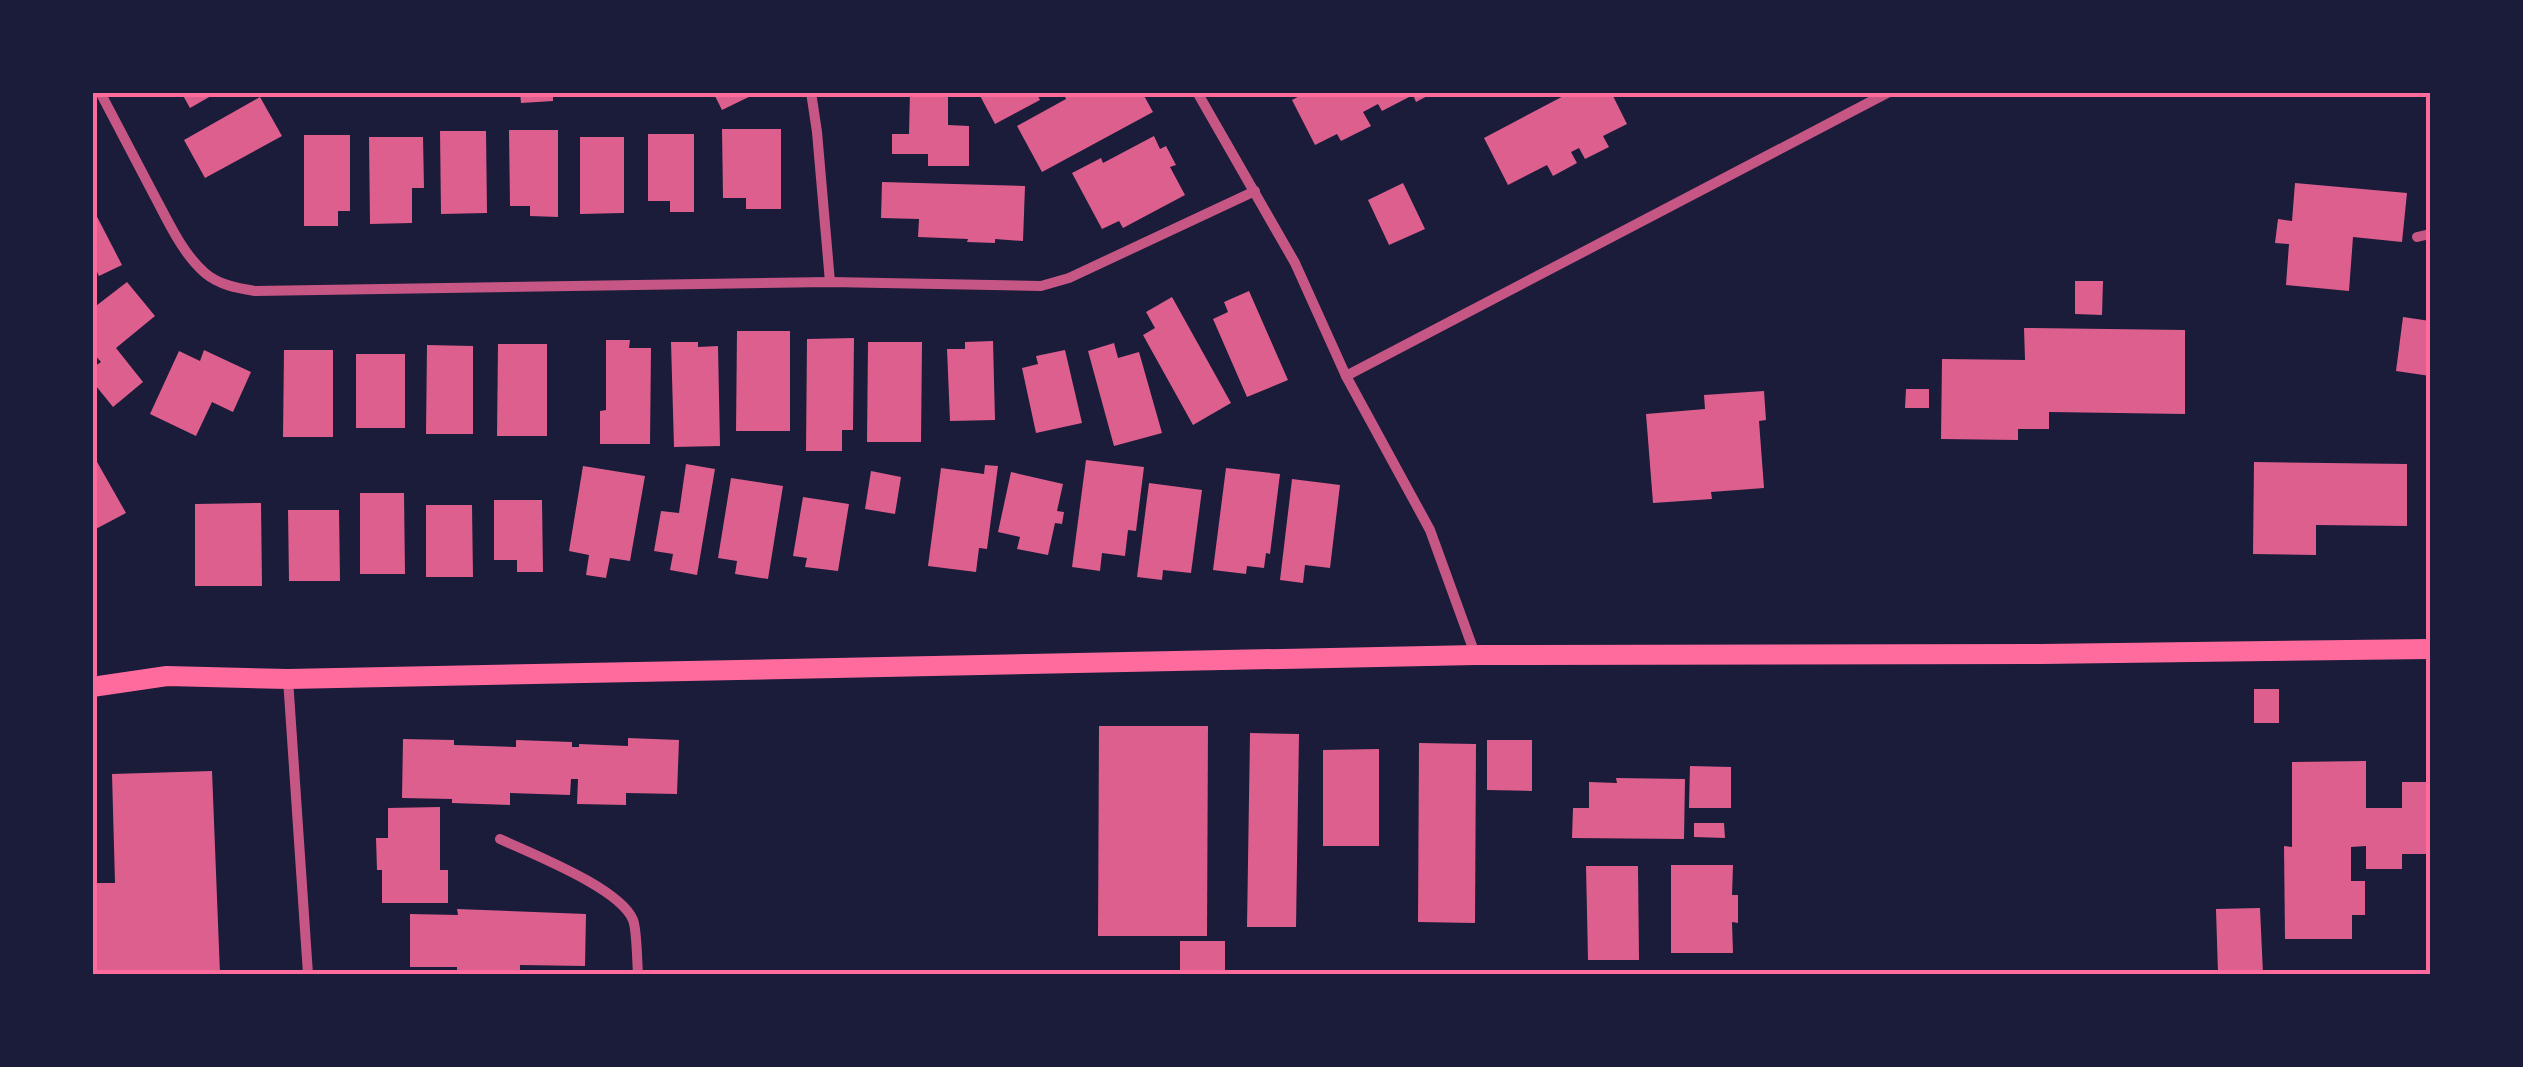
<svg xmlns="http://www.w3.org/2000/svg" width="2523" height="1067" font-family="'Source Sans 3',sans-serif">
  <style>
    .building { fill: #dd5f8e }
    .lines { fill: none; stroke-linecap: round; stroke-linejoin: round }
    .minor { stroke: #c65784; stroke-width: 10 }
    .secondary { stroke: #ff6b9d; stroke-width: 20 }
    .neatline { fill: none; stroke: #ff6b9d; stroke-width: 4 }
  </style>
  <rect width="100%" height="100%" fill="#1b1b3a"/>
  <g class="building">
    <polygon points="181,92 218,92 190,108"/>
    <polygon points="520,92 553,92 553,101 521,103"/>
    <polygon points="713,92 759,92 722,110"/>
    <polygon points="910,92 948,92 948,125 969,126 969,166 928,166 928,154 892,154 892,134 909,134"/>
    <polygon points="978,92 1036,92 1040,100 995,124"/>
    <polygon points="1063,92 1142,92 1153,112 1042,172 1017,126 1066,99"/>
    <polygon points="1307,92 1435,92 1416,102 1413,95 1382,111 1378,104 1363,112 1371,126 1341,141 1337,134 1315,145 1292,100"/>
    <polygon points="1571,92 1611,92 1627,124 1603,136 1609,147 1585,159 1579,148 1571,152 1577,163 1553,176 1547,165 1508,185 1484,138"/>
    <polygon points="260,97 282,136 205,178 184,140"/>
    <polygon points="722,129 781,129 781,209 746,209 746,198 723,198"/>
    <polygon points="509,130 558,130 558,217 530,216 530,206 510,206"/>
    <polygon points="440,131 486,131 487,213 441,214"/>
    <polygon points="648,134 694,134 694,212 670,212 670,201 648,201"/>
    <polygon points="304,135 350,135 350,211 338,211 338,226 304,226"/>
    <polygon points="1154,136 1160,149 1166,146 1176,165 1170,167 1185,195 1123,228 1119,221 1102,229 1072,173 1101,158 1103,163"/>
    <polygon points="369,137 423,137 424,188 412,188 412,223 370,224"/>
    <polygon points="580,137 624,137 624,213 580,214"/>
    <polygon points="882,182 1025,186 1023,241 995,239 995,243 967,242 968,239 918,237 919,219 881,218"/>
    <polygon points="1403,183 1425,229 1389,245 1368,200"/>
    <polygon points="2295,183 2407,193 2402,242 2353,237 2349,291 2286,285 2289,244 2275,243 2278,219 2292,221"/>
    <polygon points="92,207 122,265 99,276 92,262"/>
    <polygon points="2075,281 2103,281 2102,315 2075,314"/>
    <polygon points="127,282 155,316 116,348 143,382 113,407 92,381 92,368 101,362 92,352 92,309"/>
    <polygon points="1249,291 1288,380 1247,397 1213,319 1228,312 1224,302"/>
    <polygon points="1172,297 1231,403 1193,425 1143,335 1155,328 1146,312"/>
    <polygon points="2403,317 2430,321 2430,376 2396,371"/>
    <polygon points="2024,328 2185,330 2185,414 2049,412 2049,429 2018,429 2018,440 1941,439 1942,359 2025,360"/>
    <polygon points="737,331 790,331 790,431 736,431"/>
    <polygon points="854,338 853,430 842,430 842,451 806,451 807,339"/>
    <polygon points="606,340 630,340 629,348 651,348 650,444 600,444 600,411 606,410"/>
    <polygon points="993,341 995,420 950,421 947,349 965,349 965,342"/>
    <polygon points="671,342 698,342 698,347 718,346 720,446 674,447"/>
    <polygon points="868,342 922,342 921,442 867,442"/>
    <polygon points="1114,343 1118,358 1139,352 1162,433 1114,446 1088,351"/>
    <polygon points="498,344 547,344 547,436 497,436"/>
    <polygon points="427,345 473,346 473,434 426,434"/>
    <polygon points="204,350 251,372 233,412 212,402 196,436 150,414 179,351 200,361"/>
    <polygon points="284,350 333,350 333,437 283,437"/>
    <polygon points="1065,350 1082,423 1036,433 1022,368 1038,364 1036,356"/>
    <rect x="356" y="354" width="49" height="74"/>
    <polygon points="1906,389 1929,389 1929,408 1905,408"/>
    <polygon points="1764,391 1766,420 1759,421 1764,488 1711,492 1712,499 1653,503 1646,414 1705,409 1704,395"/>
    <polygon points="92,453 126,513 92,531"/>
    <polygon points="1086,460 1144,467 1136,531 1128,530 1125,556 1102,553 1100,571 1072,567"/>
    <polygon points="2254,462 2407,464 2407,526 2316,525 2316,555 2253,554"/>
    <polygon points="686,464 715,469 697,575 670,570 673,554 654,551 661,511 679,513"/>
    <polygon points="985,465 998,466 987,549 979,548 976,572 928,566 941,468 984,474"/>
    <polygon points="583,466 645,476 630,561 610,558 606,578 586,575 589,555 569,551"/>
    <polygon points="1226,468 1280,474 1270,554 1266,553 1264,568 1247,566 1246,574 1213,570"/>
    <polygon points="871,471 901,477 895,514 865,509"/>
    <polygon points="1011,472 1063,484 1057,511 1064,512 1062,524 1055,523 1048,555 1017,549 1020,537 998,532"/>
    <polygon points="731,478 783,486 768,579 735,574 737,561 718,558"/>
    <polygon points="1292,479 1340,485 1330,568 1305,565 1303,583 1280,580"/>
    <polygon points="1149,483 1202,490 1191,573 1163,570 1162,580 1137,577"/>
    <polygon points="360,493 404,493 405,574 360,574"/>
    <polygon points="803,497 849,504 838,571 805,567 807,558 793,556"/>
    <polygon points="494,500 542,500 543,572 517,572 517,560 494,560"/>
    <polygon points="261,503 262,586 195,586 195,504"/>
    <polygon points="426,505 472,505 473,577 426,577"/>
    <polygon points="288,510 339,510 340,581 289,581"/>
    <rect x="2254" y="689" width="25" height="34"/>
    <polygon points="1099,726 1208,726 1207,936 1098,936"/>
    <polygon points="1250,733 1299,734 1296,927 1247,927"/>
    <polygon points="628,738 679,740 677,794 626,793 626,805 577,804 578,779 571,779 570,795 510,793 510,805 452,803 452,799 402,798 403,739 454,740 454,745 516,747 516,740 572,742 572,747 579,747 579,744 628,746"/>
    <polygon points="1487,740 1532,740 1532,791 1487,790"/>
    <polygon points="1419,743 1476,744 1475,923 1418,922"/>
    <polygon points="1379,749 1379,846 1323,846 1323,750"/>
    <polygon points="2366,761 2366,808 2402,808 2402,782 2428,782 2428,854 2402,854 2402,869 2366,869 2366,846 2351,847 2351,881 2365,881 2365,915 2352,915 2352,939 2285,939 2284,846 2292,847 2292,762"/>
    <polygon points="1690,766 1731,767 1731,808 1689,808"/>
    <polygon points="212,771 220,974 95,974 92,883 115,883 112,774"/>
    <polygon points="1616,778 1685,779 1684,839 1572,838 1573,808 1589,808 1589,782 1617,783"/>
    <polygon points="440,807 440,870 448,870 448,903 382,903 382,870 377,870 376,838 388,838 388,808"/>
    <polygon points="1694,823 1724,823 1725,838 1694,837"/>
    <polygon points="1671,865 1733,865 1732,895 1738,895 1738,923 1732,922 1733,953 1671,953"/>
    <polygon points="1586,866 1638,866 1639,960 1588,960"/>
    <polygon points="2260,908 2263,974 2218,974 2216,909"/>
    <polygon points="457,909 586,914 585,966 520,965 520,973 457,972 457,967 410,967 410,914 458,915"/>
    <rect x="1180" y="941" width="45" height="33"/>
  </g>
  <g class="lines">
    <g class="minor">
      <path d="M100,92C118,127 136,161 154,195C168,221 182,253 205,273C219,285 237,288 255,291L830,282L1041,286L1069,278L1255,191"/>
      <polyline points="811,92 817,132 830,282"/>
      <polyline points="1197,92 1295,263 1346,376 1430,530 1475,654"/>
      <polyline points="2417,237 2430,234"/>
      <polyline points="1346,376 1889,92"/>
      <polyline points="288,679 308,974"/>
      <path d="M500,839C532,854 620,888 633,920C637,930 637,962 638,974"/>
    </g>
    <polyline class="secondary" points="92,687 167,676 288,679 1476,655 2041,654 2430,649"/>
  </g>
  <rect width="2523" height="1067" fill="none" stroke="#1b1b3a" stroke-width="190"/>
  <rect x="95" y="95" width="2333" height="877" class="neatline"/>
</svg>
